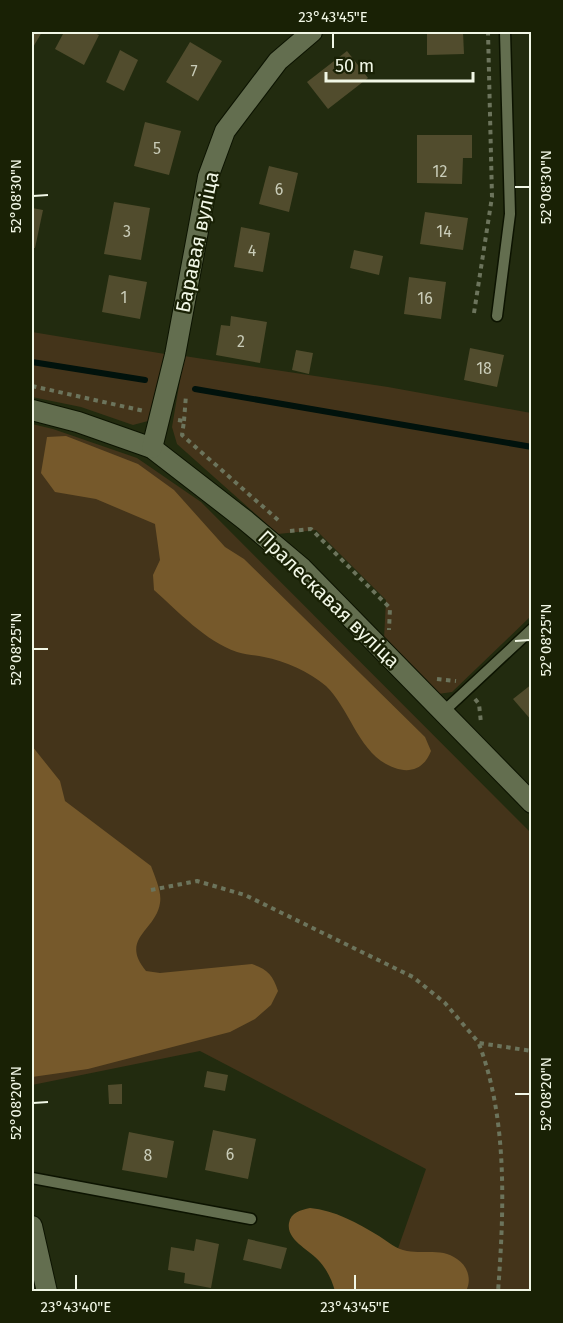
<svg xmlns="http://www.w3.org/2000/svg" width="563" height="1323" font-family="'Fira Sans',sans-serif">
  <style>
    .green { fill: #44341a }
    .forest { fill: #76592b }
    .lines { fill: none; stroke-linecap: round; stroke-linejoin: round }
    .stream { stroke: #01120c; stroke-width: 6 }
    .building { fill: #514c2d }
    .lane-casing { stroke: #0c1300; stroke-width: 13 }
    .street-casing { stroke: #0c1300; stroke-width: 22 }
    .path { stroke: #6c745c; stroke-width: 4; stroke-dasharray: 4.5 4.5; stroke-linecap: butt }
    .lane { stroke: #636e4f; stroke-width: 10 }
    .street { stroke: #636e4f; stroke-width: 20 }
    .ticks { fill: none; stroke: #f1f7e6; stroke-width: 2 }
    .labels { text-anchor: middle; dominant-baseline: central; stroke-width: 4.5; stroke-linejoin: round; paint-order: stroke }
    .number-label { font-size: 16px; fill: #c9ccb8 }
    .street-label { font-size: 20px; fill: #f1f7e6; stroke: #192105 }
    .neatline { fill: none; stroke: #f1f7e6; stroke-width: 2 }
    .ticks-label { font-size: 15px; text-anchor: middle; fill: #f1f7e6 }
  </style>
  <rect width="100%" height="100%" fill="#222b0f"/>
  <g class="green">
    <polygon points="32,332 165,354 157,401 148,421 133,425 81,407 32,397"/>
    <polygon points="184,356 388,387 531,413 531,616 452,692 438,694 384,639 386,600 316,530 278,534 177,444 172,427"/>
    <polygon points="32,424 53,429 137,458 201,502 531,833 531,1291 383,1291 426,1169 200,1051 32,1085"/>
  </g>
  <g class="forest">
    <path d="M66,436L138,464L174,490L225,547L244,559L425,737L431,751C425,767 412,774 395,768C359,756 351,710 326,686C310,672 285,661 264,657C256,655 246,655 237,652C205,641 179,612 154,590L153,575L160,560L155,524L96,499L55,492L41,473L47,437Z"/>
    <path d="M32,746L60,781L65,801L151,866C155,877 162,892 160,903C156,931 119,938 146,971L160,973L252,964C267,969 273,975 278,991L271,1005L255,1019L230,1032L88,1069L32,1077Z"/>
    <path d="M310,1208C334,1210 358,1223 379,1236C388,1242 396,1249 407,1251C424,1254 443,1248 457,1259C468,1266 472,1280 466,1291H335C332,1281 328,1271 320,1262C311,1250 286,1241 289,1223C291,1212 301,1210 310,1208Z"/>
  </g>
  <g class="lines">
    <g class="stream">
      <polyline points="32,362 145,380"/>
      <polyline points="195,389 532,447"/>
    </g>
  </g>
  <g class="building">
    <polygon points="32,32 42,32 32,49"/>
    <polygon points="64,32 92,32 99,35 84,65 55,49"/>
    <polygon points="427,32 463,32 464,54 427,55"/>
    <polygon points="190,42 222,61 198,101 166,82"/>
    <polygon points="120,50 138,60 124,91 106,82"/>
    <polygon points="347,51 368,78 328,109 307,82"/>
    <polygon points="145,122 181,131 169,175 134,166"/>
    <polygon points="417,135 472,135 472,158 463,158 462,184 417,183"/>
    <polygon points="269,166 298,173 289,212 259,204"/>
    <polygon points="114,202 150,208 141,260 104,254"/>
    <polygon points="32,208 43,210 35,248 32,248"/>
    <polygon points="425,212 468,218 463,250 420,244"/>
    <polygon points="241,227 270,233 263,272 234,267"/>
    <polygon points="354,250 383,256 379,275 350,268"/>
    <polygon points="109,275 147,282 140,319 102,312"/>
    <polygon points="409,277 446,282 441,319 404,314"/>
    <polygon points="231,316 267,322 260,363 216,355 221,325 230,326"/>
    <polygon points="470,348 504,355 497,387 464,380"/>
    <polygon points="296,350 313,353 309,374 292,370"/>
    <polygon points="532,684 532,721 513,699"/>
    <polygon points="207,1071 228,1075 225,1091 204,1087"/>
    <polygon points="122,1084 122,1104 109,1104 108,1085"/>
    <polygon points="213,1130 256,1139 248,1179 205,1170"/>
    <polygon points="129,1132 174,1141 167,1178 122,1170"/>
    <polygon points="196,1239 219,1244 211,1288 184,1283 185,1273 168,1270 171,1247 194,1251"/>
    <polygon points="248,1239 287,1248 281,1269 243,1260"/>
  </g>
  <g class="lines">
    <g class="lane-casing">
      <g id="lane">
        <polyline points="497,316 510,214 505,32"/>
        <polyline points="443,712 532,629"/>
        <polyline points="32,1178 251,1219"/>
      </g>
    </g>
    <g class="street-casing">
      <g id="street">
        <polyline points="32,410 78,422 152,448 245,520 302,568 532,803"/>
        <polyline points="152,448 175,355 208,177 225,131 278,61 312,32"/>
        <polyline points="32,1226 47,1292"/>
      </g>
    </g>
    <g class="path">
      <polyline points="474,313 492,197 488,32"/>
      <polyline points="32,386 144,411"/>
      <polyline points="178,420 184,421 182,435 278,520"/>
      <polyline points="184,421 186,395"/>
      <polyline points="290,531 311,529 390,608 389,630"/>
      <polyline points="437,679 456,681"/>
      <polyline points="475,699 479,704 481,723"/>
      <polyline points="151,890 197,881 245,895 413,977 445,1003 479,1043 532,1051"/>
      <path d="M479,1044C508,1120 504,1211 498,1292"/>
    </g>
    <use href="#lane" class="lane"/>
    <use href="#street" class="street"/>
  </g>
  <path class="ticks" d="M333,33V48M515,187H530M33,196L48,195M515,641L530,640M33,649H48M515,1094H530M33,1103L48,1102M76,1275V1290M355,1275V1290"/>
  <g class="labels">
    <g class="number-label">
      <text x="194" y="71">7</text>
      <text x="157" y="148">5</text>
      <text x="440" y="171">12</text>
      <text x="279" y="189">6</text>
      <text x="127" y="231">3</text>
      <text x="444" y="231">14</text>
      <text x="252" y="250">4</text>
      <text x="124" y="297">1</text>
      <text x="425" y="298">16</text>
      <text x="241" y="341">2</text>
      <text x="484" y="368">18</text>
      <text x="230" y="1154">6</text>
      <text x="148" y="1155">8</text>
    </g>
    <g class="street-label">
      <text transform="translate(197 242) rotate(-78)">Баравая вуліца</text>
      <text transform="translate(329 599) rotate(44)">Пралескавая вуліца</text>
    </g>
  </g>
  <rect width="563" height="1323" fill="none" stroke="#192105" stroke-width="66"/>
  <path d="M326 72v9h147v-9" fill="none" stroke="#f1f7e6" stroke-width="3"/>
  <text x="335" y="72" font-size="18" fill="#f1f7e6" stroke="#192105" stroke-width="4.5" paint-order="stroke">50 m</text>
  <rect x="33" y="33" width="497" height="1257" class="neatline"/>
  <g class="ticks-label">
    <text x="333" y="22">23°43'45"E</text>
    <text transform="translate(546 187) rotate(-90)" y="5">52°08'30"N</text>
    <text transform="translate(16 196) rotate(-90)" y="5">52°08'30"N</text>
    <text transform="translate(546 640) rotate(-90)" y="5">52°08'25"N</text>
    <text transform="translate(16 649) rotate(-90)" y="5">52°08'25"N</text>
    <text transform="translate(546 1094) rotate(-90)" y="5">52°08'20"N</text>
    <text transform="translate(16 1103) rotate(-90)" y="5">52°08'20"N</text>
    <text x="76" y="1312">23°43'40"E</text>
    <text x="355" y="1312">23°43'45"E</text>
  </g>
</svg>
